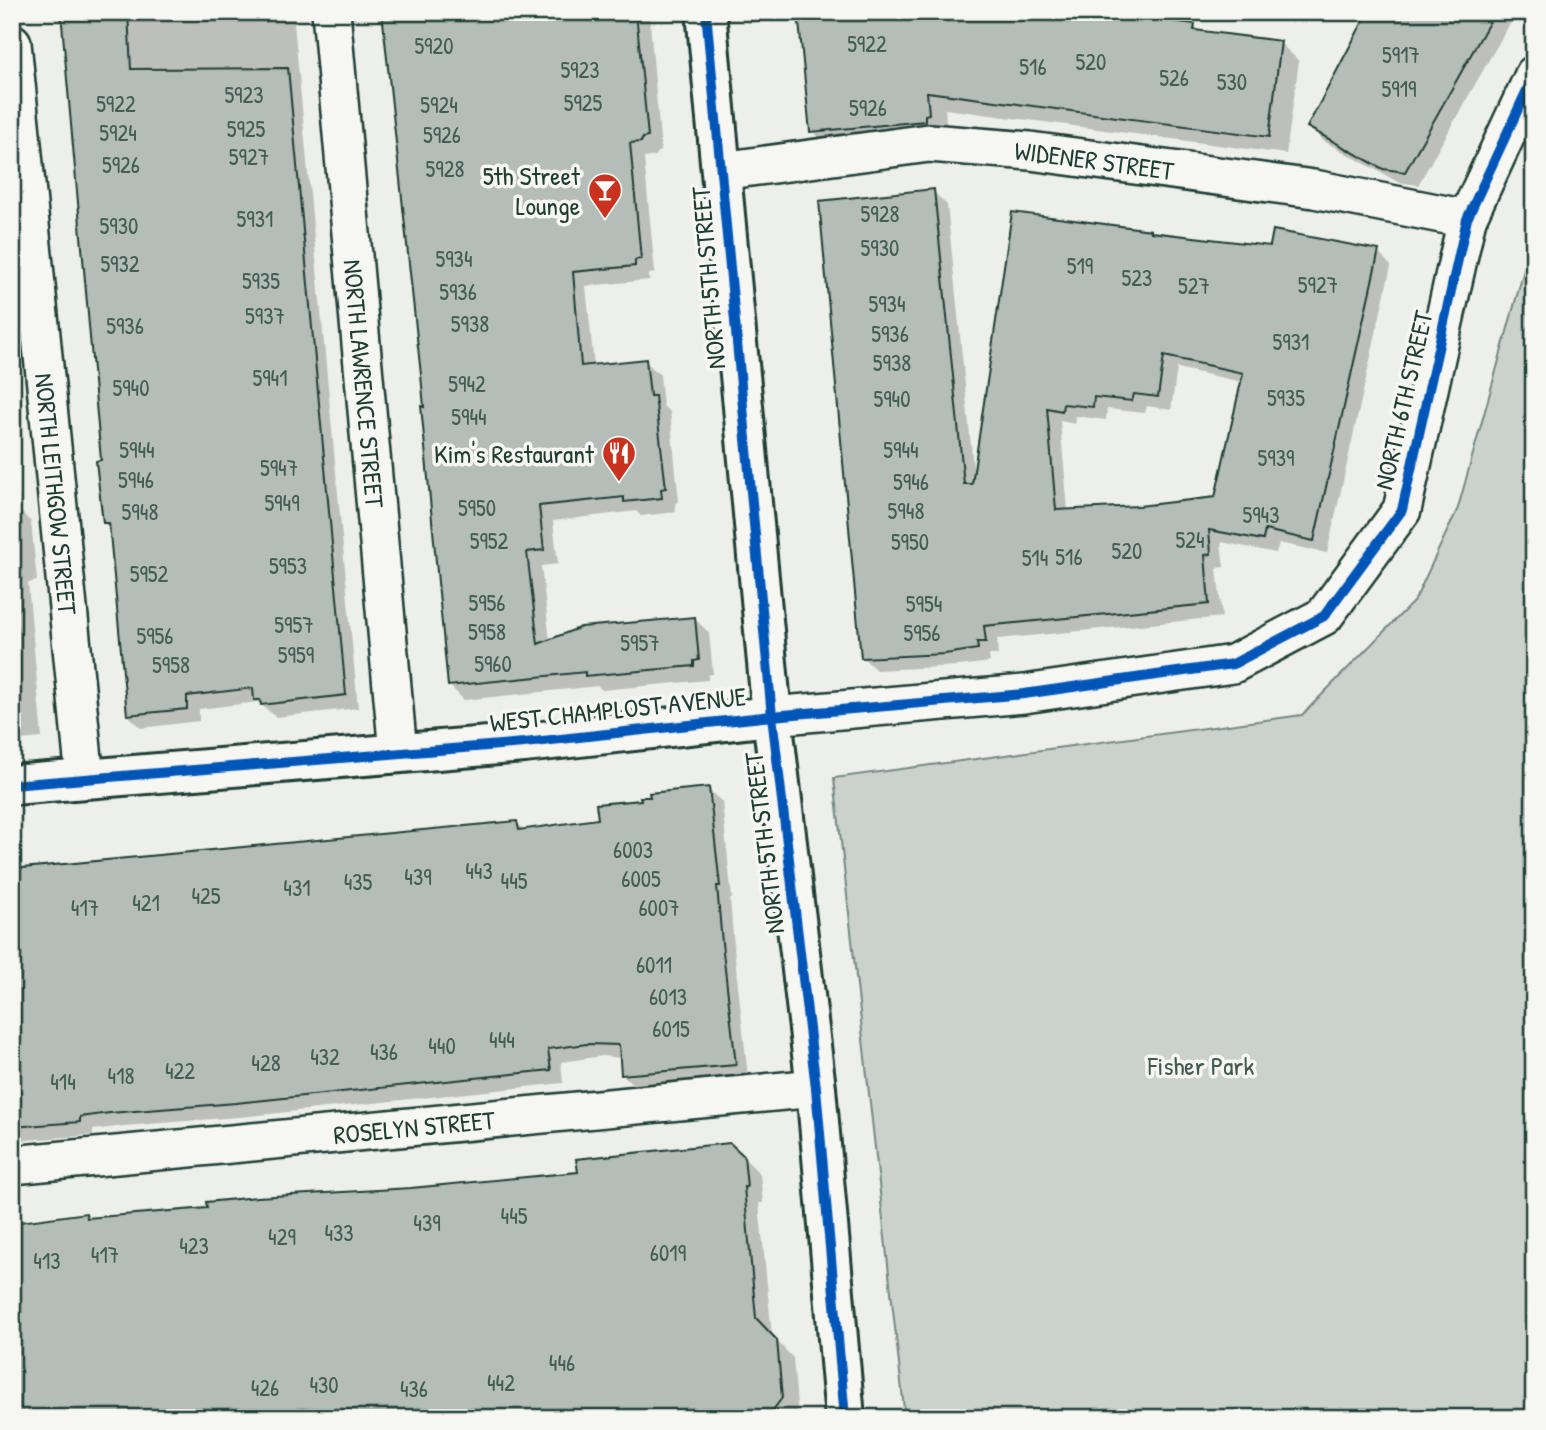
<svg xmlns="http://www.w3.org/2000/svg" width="1546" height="1430" font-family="'Patrick Hand',sans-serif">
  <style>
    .green { fill: #cbd2cc; stroke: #758880; stroke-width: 2 }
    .shadow { fill: #0003; fill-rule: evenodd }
    .building { fill: #b4bdb8; stroke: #1f3d34; stroke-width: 2; fill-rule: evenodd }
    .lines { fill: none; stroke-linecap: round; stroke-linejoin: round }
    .minor-casing { stroke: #1f3d34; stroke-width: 42 }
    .tertiary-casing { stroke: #1f3d34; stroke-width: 44 }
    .minor { stroke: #f6f6f2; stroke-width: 37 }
    .tertiary { stroke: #f6f6f2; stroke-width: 38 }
    .cycleway-casing { stroke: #f6f6f2; stroke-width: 15 }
    .cycleway { stroke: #0057b8; stroke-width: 10 }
    .labels { text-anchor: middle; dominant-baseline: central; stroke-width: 7; stroke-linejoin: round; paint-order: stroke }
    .number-label { font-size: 23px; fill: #445d55 }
    .street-label { font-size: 26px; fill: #1f3d34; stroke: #f6f6f2 }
    .poi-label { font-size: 26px; fill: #1f3d34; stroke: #f6f6f2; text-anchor: end }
    .park-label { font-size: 26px; fill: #415b52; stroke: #f6f6f2 }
  </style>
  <rect width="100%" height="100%" fill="#edefea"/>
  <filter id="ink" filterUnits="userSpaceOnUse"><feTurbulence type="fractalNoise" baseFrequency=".0143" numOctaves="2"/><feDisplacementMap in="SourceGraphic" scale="14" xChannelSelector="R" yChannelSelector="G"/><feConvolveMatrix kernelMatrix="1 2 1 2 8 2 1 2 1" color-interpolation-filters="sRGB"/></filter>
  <g filter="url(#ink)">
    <polygon class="green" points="1534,234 1534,1418 905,1418 834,778 1302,715 1415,600 1458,508"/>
    <g class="shadow">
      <polygon points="62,12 293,12 358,708 276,717 258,702 199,709 199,721 141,728 128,715 111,529 104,523 103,462"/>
      <polygon points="386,12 649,12 661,151 657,152 656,156 644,158 655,273 649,274 649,280 586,286 594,366 645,361 660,375 663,406 670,412 679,502 675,503 676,512 641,516 636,511 553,521 558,564 541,566 550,641 694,618 709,633 713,674 708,675 708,680 602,690 598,686 464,700 450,686 426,408"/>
      <polygon points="800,12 1153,12 1159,21 1194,25 1202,33 1280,43 1299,61 1286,154 945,109 947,132 830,149 812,131"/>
      <polygon points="1371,12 1518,12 1506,30 1418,185 1398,182 1322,140 1309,126"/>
      <path d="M933,191L947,205L974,476L1153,234L1272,247L1378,252L1391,266L1327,553L1279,543L1276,553L1221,542L1224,567L1217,568L1222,617L997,639L998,655H989L990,662L959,666L876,670L862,657ZM1177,368L1242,382L1217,499L1081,512L1068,511L1060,421L1075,424L1076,416L1106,420L1107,409L1145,413L1147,406L1171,410Z"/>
      <polygon points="12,431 21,512 31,522 37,581 28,583 42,738 20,740 21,746 12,747"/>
      <polygon points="708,789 722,802 732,899 730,899 735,958 748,1077 637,1088 623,1075 622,1058 602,1056 561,1062 563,1083 250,1116 124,1126 93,1130 93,1135 12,1141 12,871 517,823 525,831 600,820 642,802"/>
      <polygon points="743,1157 760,1174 763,1203 759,1203 772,1336 793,1358 798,1416 796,1418 12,1418 12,1222 28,1221 30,1222 85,1215 90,1220"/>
    </g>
    <g class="building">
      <polygon points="61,12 128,12 131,69 288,68 346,695 261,705 260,700 254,700 253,688 187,696 187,709 127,715 109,523 103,523 96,461 101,460"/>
      <polygon points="382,12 636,12 648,137 643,138 641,142 630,143 641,259 635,260 635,266 573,272 581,366 646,359 650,396 655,396 666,488 661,489 662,498 624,502 624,497 539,506 544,550 527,552 538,644 581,627 695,617 699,660 694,661 694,666 585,676 585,672 448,686 421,406 424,407 421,375"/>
      <polygon points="798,12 1140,12 1139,17 1195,24 1194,30 1281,41 1269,137 927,92 929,114 925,115 925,121 810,132"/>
      <polygon points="1368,12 1495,12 1405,172 1383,169 1307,127"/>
      <path d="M934,189L964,484H972L1012,212L1151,230V232L1270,246L1273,230L1379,250L1314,541L1265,530L1263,540L1209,530L1211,554L1205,555L1209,604L984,626L986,642H977L978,649L945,654L861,658L819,201ZM1164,356L1243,373L1215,497L1139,506L1056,510L1047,408L1062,411L1063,404L1093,407L1094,397L1132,401L1134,394L1158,397Z"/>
      <polygon points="709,787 720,886 717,886 722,943 736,1065 621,1075 619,1045 587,1044 548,1049 551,1070 236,1103 110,1113 80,1117 80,1122 12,1127 12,869 517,821 519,830 598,819 596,804 641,800 640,797 650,797 649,793"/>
      <polygon points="730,1143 744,1156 747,1187 744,1187 756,1318 777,1340 782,1398 767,1418 12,1418 12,1223 86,1213 87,1218 207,1208 206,1202 257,1197 411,1188 578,1172 576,1159"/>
    </g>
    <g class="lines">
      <g class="minor-casing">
        <g id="minor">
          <path id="s1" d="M331,12L398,753"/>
          <path id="s2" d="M12,43L85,779"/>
          <path id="s3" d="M721,171L929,143L1030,151L1314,189L1467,219"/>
          <polyline points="772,716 1024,694 1233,664 1324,616 1402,510 1467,219 1534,75"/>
          <path id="s4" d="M12,1165L816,1088"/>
        </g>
      </g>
      <g class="tertiary-casing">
        <g id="tertiary">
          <polyline points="706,12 772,716 816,1088 845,1418"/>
          <polyline points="12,785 524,743 772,716"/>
        </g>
      </g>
      <use href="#minor" class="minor"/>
      <use href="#tertiary" class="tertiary"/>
      <g class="cycleway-casing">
        <g id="cycleway">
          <polyline points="706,12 772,716 816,1088 845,1418"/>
          <polyline points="12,785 524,743 772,716 1024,694 1233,664 1324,616 1402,510 1467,219 1534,75"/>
        </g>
      </g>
      <use href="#cycleway" class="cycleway"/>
    </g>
  </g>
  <defs>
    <g id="bar-pin" transform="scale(1.75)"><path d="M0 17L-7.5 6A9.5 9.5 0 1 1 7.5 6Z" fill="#c8321e" stroke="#f6f6f2"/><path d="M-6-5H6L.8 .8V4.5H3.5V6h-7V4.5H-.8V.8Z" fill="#fff"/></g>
    <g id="restaurant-pin" transform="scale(1.75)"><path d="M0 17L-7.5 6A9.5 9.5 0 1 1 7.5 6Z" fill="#c8321e" stroke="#f6f6f2"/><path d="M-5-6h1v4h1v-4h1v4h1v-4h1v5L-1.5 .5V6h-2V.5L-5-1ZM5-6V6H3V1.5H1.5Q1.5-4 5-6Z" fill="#fff"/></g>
  </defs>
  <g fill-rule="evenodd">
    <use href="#bar-pin" x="605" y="190"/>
    <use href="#restaurant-pin" x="619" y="453"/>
  </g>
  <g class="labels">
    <g class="number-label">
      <text x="867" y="43">5922</text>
      <text x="434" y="45">5920</text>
      <text x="1401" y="54">5917</text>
      <text x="1091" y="61">520</text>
      <text x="1033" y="66">516</text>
      <text x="580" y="69">5923</text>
      <text x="1174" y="77">526</text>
      <text x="1232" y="81">530</text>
      <text x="1399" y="88">5919</text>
      <text x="244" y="94">5923</text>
      <text x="583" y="102">5925</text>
      <text x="116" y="103">5922</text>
      <text x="439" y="104">5924</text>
      <text x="868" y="107">5926</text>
      <text x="246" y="128">5925</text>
      <text x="118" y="132">5924</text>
      <text x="442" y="134">5926</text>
      <text x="249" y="156">5927</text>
      <text x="121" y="164">5926</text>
      <text x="445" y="168">5928</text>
      <text x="880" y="213">5928</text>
      <text x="255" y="218">5931</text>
      <text x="119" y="225">5930</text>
      <text x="880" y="247">5930</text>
      <text x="454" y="258">5934</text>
      <text x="120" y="263">5932</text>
      <text x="1080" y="265">519</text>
      <text x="1137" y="277">523</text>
      <text x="261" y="280">5935</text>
      <text x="1318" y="284">5927</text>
      <text x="1194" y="285">527</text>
      <text x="458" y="291">5936</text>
      <text x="887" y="303">5934</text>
      <text x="265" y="315">5937</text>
      <text x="470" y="323">5938</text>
      <text x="125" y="325">5936</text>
      <text x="890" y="333">5936</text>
      <text x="1291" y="341">5931</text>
      <text x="892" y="362">5938</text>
      <text x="270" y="377">5941</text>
      <text x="467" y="383">5942</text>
      <text x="131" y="387">5940</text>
      <text x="1286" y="397">5935</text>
      <text x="892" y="398">5940</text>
      <text x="469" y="416">5944</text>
      <text x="137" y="449">5944</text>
      <text x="901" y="449">5944</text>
      <text x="1276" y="457">5939</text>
      <text x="279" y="467">5947</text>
      <text x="136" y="479">5946</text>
      <text x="911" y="481">5946</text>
      <text x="282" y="502">5949</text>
      <text x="477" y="507">5950</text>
      <text x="906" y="510">5948</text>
      <text x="140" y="511">5948</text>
      <text x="1261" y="514">5943</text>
      <text x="1190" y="539">524</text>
      <text x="489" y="540">5952</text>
      <text x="910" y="541">5950</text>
      <text x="1127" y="550">520</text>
      <text x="1069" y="556">516</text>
      <text x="1035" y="557">514</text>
      <text x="288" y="565">5953</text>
      <text x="149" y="573">5952</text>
      <text x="487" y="602">5956</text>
      <text x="924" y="603">5954</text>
      <text x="294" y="624">5957</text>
      <text x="487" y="631">5958</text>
      <text x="922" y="632">5956</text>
      <text x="155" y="635">5956</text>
      <text x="640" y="642">5957</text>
      <text x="296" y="654">5959</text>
      <text x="493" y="663">5960</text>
      <text x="171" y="664">5958</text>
      <text x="633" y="849">6003</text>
      <text x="479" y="870">443</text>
      <text x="418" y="876">439</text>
      <text x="641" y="878">6005</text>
      <text x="514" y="880">445</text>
      <text x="358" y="881">435</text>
      <text x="297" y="887">431</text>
      <text x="206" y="895">425</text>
      <text x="146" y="902">421</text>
      <text x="85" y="907">417</text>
      <text x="659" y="907">6007</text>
      <text x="654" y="964">6011</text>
      <text x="668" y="996">6013</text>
      <text x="671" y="1028">6015</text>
      <text x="502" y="1039">444</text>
      <text x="442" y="1045">440</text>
      <text x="384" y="1051">436</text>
      <text x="325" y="1056">432</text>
      <text x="266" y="1062">428</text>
      <text x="180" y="1070">422</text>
      <text x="121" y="1075">418</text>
      <text x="63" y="1081">414</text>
      <text x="514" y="1215">445</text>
      <text x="427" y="1222">439</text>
      <text x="339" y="1232">433</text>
      <text x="282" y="1236">429</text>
      <text x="194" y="1245">423</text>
      <text x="668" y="1252">6019</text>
      <text x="105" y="1254">417</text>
      <text x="47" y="1260">413</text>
      <text x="562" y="1362">446</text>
      <text x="501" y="1382">442</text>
      <text x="324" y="1384">430</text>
      <text x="265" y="1387">426</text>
      <text x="414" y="1388">436</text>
    </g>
    <g class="street-label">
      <text stroke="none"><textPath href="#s3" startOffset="376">WIDENER STREET</textPath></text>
      <text transform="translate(708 278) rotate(-95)">NORTH 5TH STREET</text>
      <text stroke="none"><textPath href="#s1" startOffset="373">NORTH LAWRENCE STREET</textPath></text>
      <text transform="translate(1403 400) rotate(-77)">NORTH 6TH STREET</text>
      <text stroke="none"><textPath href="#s2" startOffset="453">NORTH LEITHGOW STREET</textPath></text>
      <text transform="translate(618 709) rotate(-6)">WEST CHAMPLOST AVENUE</text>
      <text transform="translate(764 843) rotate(-97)">NORTH 5TH STREET</text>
      <text stroke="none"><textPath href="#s4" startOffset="404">ROSELYN STREET</textPath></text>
    </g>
    <g class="poi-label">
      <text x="580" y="175">5th Street<tspan x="580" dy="30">Lounge</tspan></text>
      <text x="594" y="453">Kim's Restaurant</text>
    </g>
    <g class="park-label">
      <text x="1201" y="1065">Fisher Park</text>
    </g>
  </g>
  <rect width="1546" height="1430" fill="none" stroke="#f6f6f2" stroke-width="42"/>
  <rect x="21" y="21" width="1504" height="1388" fill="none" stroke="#1f3d34" stroke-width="2.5" filter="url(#ink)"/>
</svg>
